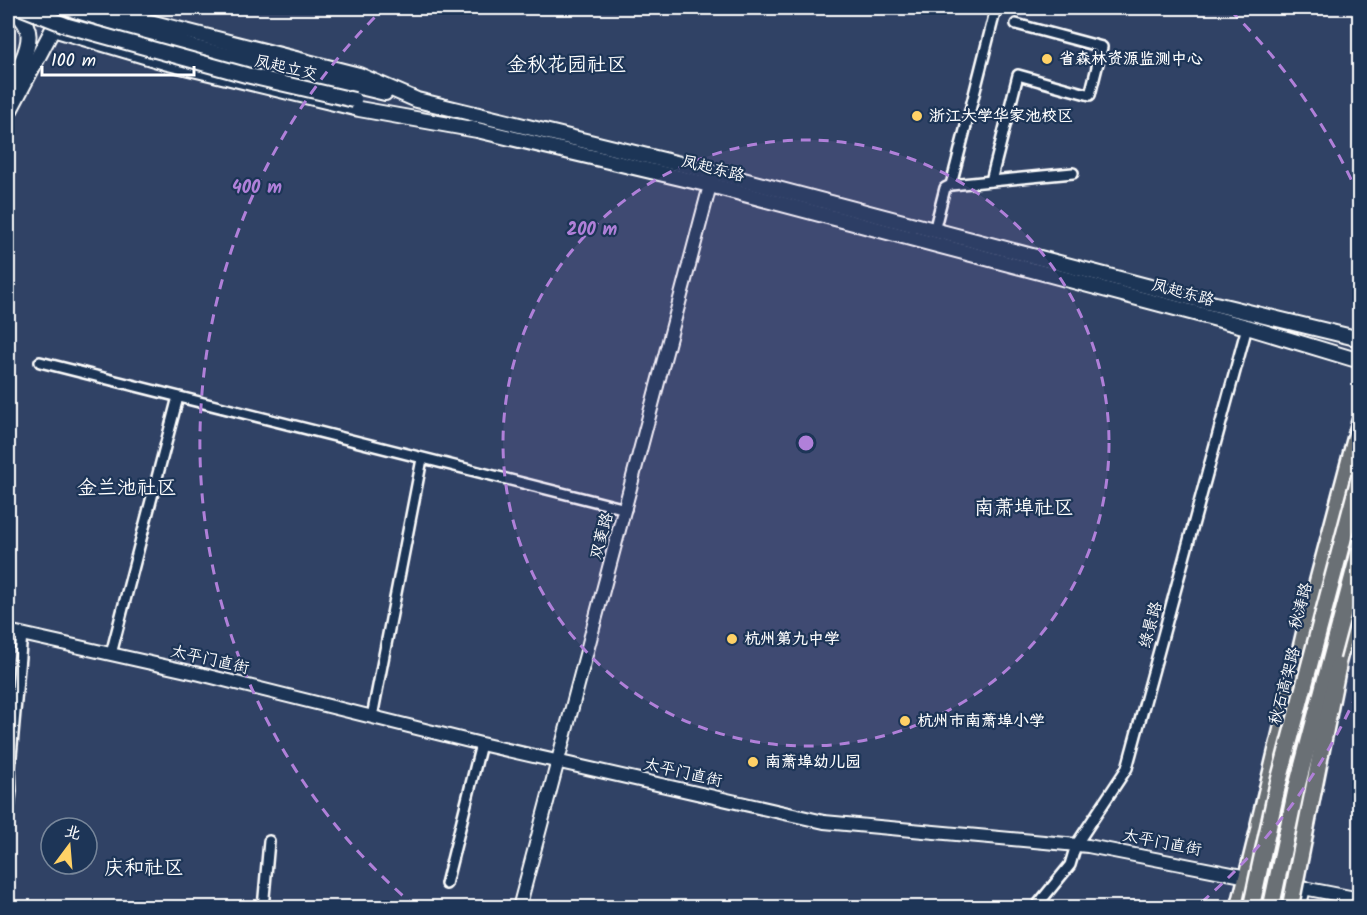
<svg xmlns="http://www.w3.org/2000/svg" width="1367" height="915" font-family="Kalam,'LXGW WenKai TC',sans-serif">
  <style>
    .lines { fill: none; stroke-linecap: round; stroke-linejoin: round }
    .minor-casing { stroke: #fff; stroke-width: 14 }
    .tertiary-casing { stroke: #fff; stroke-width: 16 }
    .secondary-casing { stroke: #fff; stroke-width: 18 }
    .primary-casing { stroke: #fff; stroke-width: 20 }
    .trunk-casing { stroke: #fff; stroke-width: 20 }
    .minor { stroke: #1d3557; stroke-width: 9 }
    .tertiary { stroke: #1d3557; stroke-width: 12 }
    .secondary { stroke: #1d3557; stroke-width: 14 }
    .primary { stroke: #6b6f75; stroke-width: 15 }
    .trunk { stroke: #6b6f75; stroke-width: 15 }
    .secondary-bridge-casing { stroke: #fff; stroke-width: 18; stroke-linecap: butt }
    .trunk-bridge-casing { stroke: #fff; stroke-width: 20; stroke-linecap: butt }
    .secondary-bridge { stroke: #1d3557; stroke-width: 14 }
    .trunk-bridge { stroke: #6b6f75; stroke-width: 15 }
    .ring { fill: none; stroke: #b080d9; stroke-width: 3; stroke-dasharray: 10 8 }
    .poi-dot { fill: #ffd166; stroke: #1d3557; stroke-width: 2 }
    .labels { text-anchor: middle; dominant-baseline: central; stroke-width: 4.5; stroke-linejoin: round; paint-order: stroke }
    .poi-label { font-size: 16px; font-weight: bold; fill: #fff; stroke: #1d3557; text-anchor: start }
    .street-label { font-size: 16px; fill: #fff; stroke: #1d3557 }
    .quarter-label { font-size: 20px; fill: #fff; stroke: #1d3557 }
    .centre { fill: #b080d9; stroke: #1d3557; stroke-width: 3 }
    .ring-label { font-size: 18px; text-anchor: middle; font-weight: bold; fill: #b080d9; stroke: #1d3557; stroke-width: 4.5; stroke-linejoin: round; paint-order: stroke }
  </style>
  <rect width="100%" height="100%" fill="#304265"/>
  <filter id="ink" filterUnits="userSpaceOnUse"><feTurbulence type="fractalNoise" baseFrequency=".0167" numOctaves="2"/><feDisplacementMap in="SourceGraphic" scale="12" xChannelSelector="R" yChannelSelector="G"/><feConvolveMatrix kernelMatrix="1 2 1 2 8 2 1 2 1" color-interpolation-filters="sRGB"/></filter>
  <g filter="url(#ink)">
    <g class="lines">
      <g class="minor-casing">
        <g id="minor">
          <polyline points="991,181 1018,75 1090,95 1102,47 1016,24"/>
          <polyline points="951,185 996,8"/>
          <polyline points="934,231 945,188 951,185 1073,173"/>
          <polyline points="40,362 626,509"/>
          <polyline points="111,654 178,397"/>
          <polyline points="372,717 422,459"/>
          <polyline points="8,816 11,791 10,767 22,634"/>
          <polyline points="446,884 481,744"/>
          <polyline points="263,908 269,841"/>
          <polyline points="1035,908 1070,865 1076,845 1127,768 1247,327"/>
        </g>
      </g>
      <g class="tertiary-casing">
        <g id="tertiary">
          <polyline points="8,631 200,674 481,744 824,822 1088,846 1360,899"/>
          <polyline points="519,908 712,178"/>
        </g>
      </g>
      <g class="secondary-casing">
        <g id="secondary">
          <polyline points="68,8 192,47 385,93"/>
          <polyline points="106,8 146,21 359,75 417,100 713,172 1211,303 1360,339"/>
          <polyline points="53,29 168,63 359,109 477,130 710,185 1247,327 1360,361"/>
          <path d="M8,89C15,76 32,47 28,31C26,21 18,15 12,8"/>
          <polyline points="8,114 56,23"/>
          <polyline points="1298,908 1303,888"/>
        </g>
      </g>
      <g class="primary-casing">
        <g id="primary">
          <polyline points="1350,488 1360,453"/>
          <polyline points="1334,676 1357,589"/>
          <polyline points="1239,908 1263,812"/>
          <polyline points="1281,908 1300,819"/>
        </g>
      </g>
      <g class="trunk-casing">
        <polyline id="trunk" points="1259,824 1310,610 1360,421"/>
      </g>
      <use href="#minor" class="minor"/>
      <use href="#tertiary" class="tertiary"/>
      <use href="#secondary" class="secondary"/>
      <use href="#primary" class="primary"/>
      <use href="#trunk" class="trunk"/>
      <g class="secondary-bridge-casing">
        <polyline id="secondary-bridge" points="22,8 68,26 246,75 354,100"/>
      </g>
      <g class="trunk-bridge-casing">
        <g id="trunk-bridge">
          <polyline points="1251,908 1277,788 1360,475"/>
          <polyline points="1271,908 1296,790 1360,549"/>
          <polyline points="1290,908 1338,666"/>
        </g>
      </g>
      <use href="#secondary-bridge" class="secondary-bridge"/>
      <use href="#trunk-bridge" class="trunk-bridge"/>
    </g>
  </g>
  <circle cx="806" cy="443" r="303" fill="#b080d9" fill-opacity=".12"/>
  <g class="ring">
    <circle cx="806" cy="443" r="303"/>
    <path d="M1357 694A606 606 0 0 1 1196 907M416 907A606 606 0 0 1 381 11M1231 11A606 606 0 0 1 1357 192"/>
  </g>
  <g class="poi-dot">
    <circle cx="1047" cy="59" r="6"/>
    <circle cx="917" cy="116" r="6"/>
    <circle cx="732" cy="639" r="6"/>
    <circle cx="905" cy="721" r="6"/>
    <circle cx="753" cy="762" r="6"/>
  </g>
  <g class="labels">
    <g class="poi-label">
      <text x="1059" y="59">省森林资源监测中心</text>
      <text x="929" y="116">浙江大学华家池校区</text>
      <text x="744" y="639">杭州第九中学</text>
      <text x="917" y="721">杭州市南萧埠小学</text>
      <text x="765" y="762">南萧埠幼儿园</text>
    </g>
    <g class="street-label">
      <text transform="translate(286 68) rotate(13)">凤起立交</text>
      <text transform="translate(713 169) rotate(14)">凤起东路</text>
      <text transform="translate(1183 293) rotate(15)">凤起东路</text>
      <text transform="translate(602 536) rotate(-75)">双菱路</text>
      <text transform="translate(1301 606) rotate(-75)">秋涛路</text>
      <text transform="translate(1151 625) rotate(-75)">绿景路</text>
      <text transform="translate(210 660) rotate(13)">太平门直街</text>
      <text transform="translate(1285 686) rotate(-75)">秋石高架路</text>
      <text transform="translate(683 773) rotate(13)">太平门直街</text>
      <text transform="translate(1162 843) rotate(11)">太平门直街</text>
    </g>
    <g class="quarter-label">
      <text x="567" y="66">金秋花园社区</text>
      <text x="127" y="489">金兰池社区</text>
      <text x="1024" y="509">南萧埠社区</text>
      <text x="144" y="869">庆和社区</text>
    </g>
  </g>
  <circle cx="806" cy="443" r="9" class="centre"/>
  <g class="ring-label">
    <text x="257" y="193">400 m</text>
    <text x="592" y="235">200 m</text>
  </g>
  <rect width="1367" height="915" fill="none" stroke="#1d3557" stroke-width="30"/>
  <rect x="15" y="15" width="1337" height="885" fill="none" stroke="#fff" stroke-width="2" filter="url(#ink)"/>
  <g transform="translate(69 846) rotate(16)"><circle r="28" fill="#1d3557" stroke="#77869a" stroke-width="1.5"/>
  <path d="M0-4.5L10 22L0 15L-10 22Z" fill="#ffd166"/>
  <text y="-9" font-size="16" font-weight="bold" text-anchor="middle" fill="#ffffff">北</text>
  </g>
  <path d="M42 66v9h152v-9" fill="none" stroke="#ffffff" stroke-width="3"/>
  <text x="51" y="66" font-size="18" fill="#ffffff" stroke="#1d3557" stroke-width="4.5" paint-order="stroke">100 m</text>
</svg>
